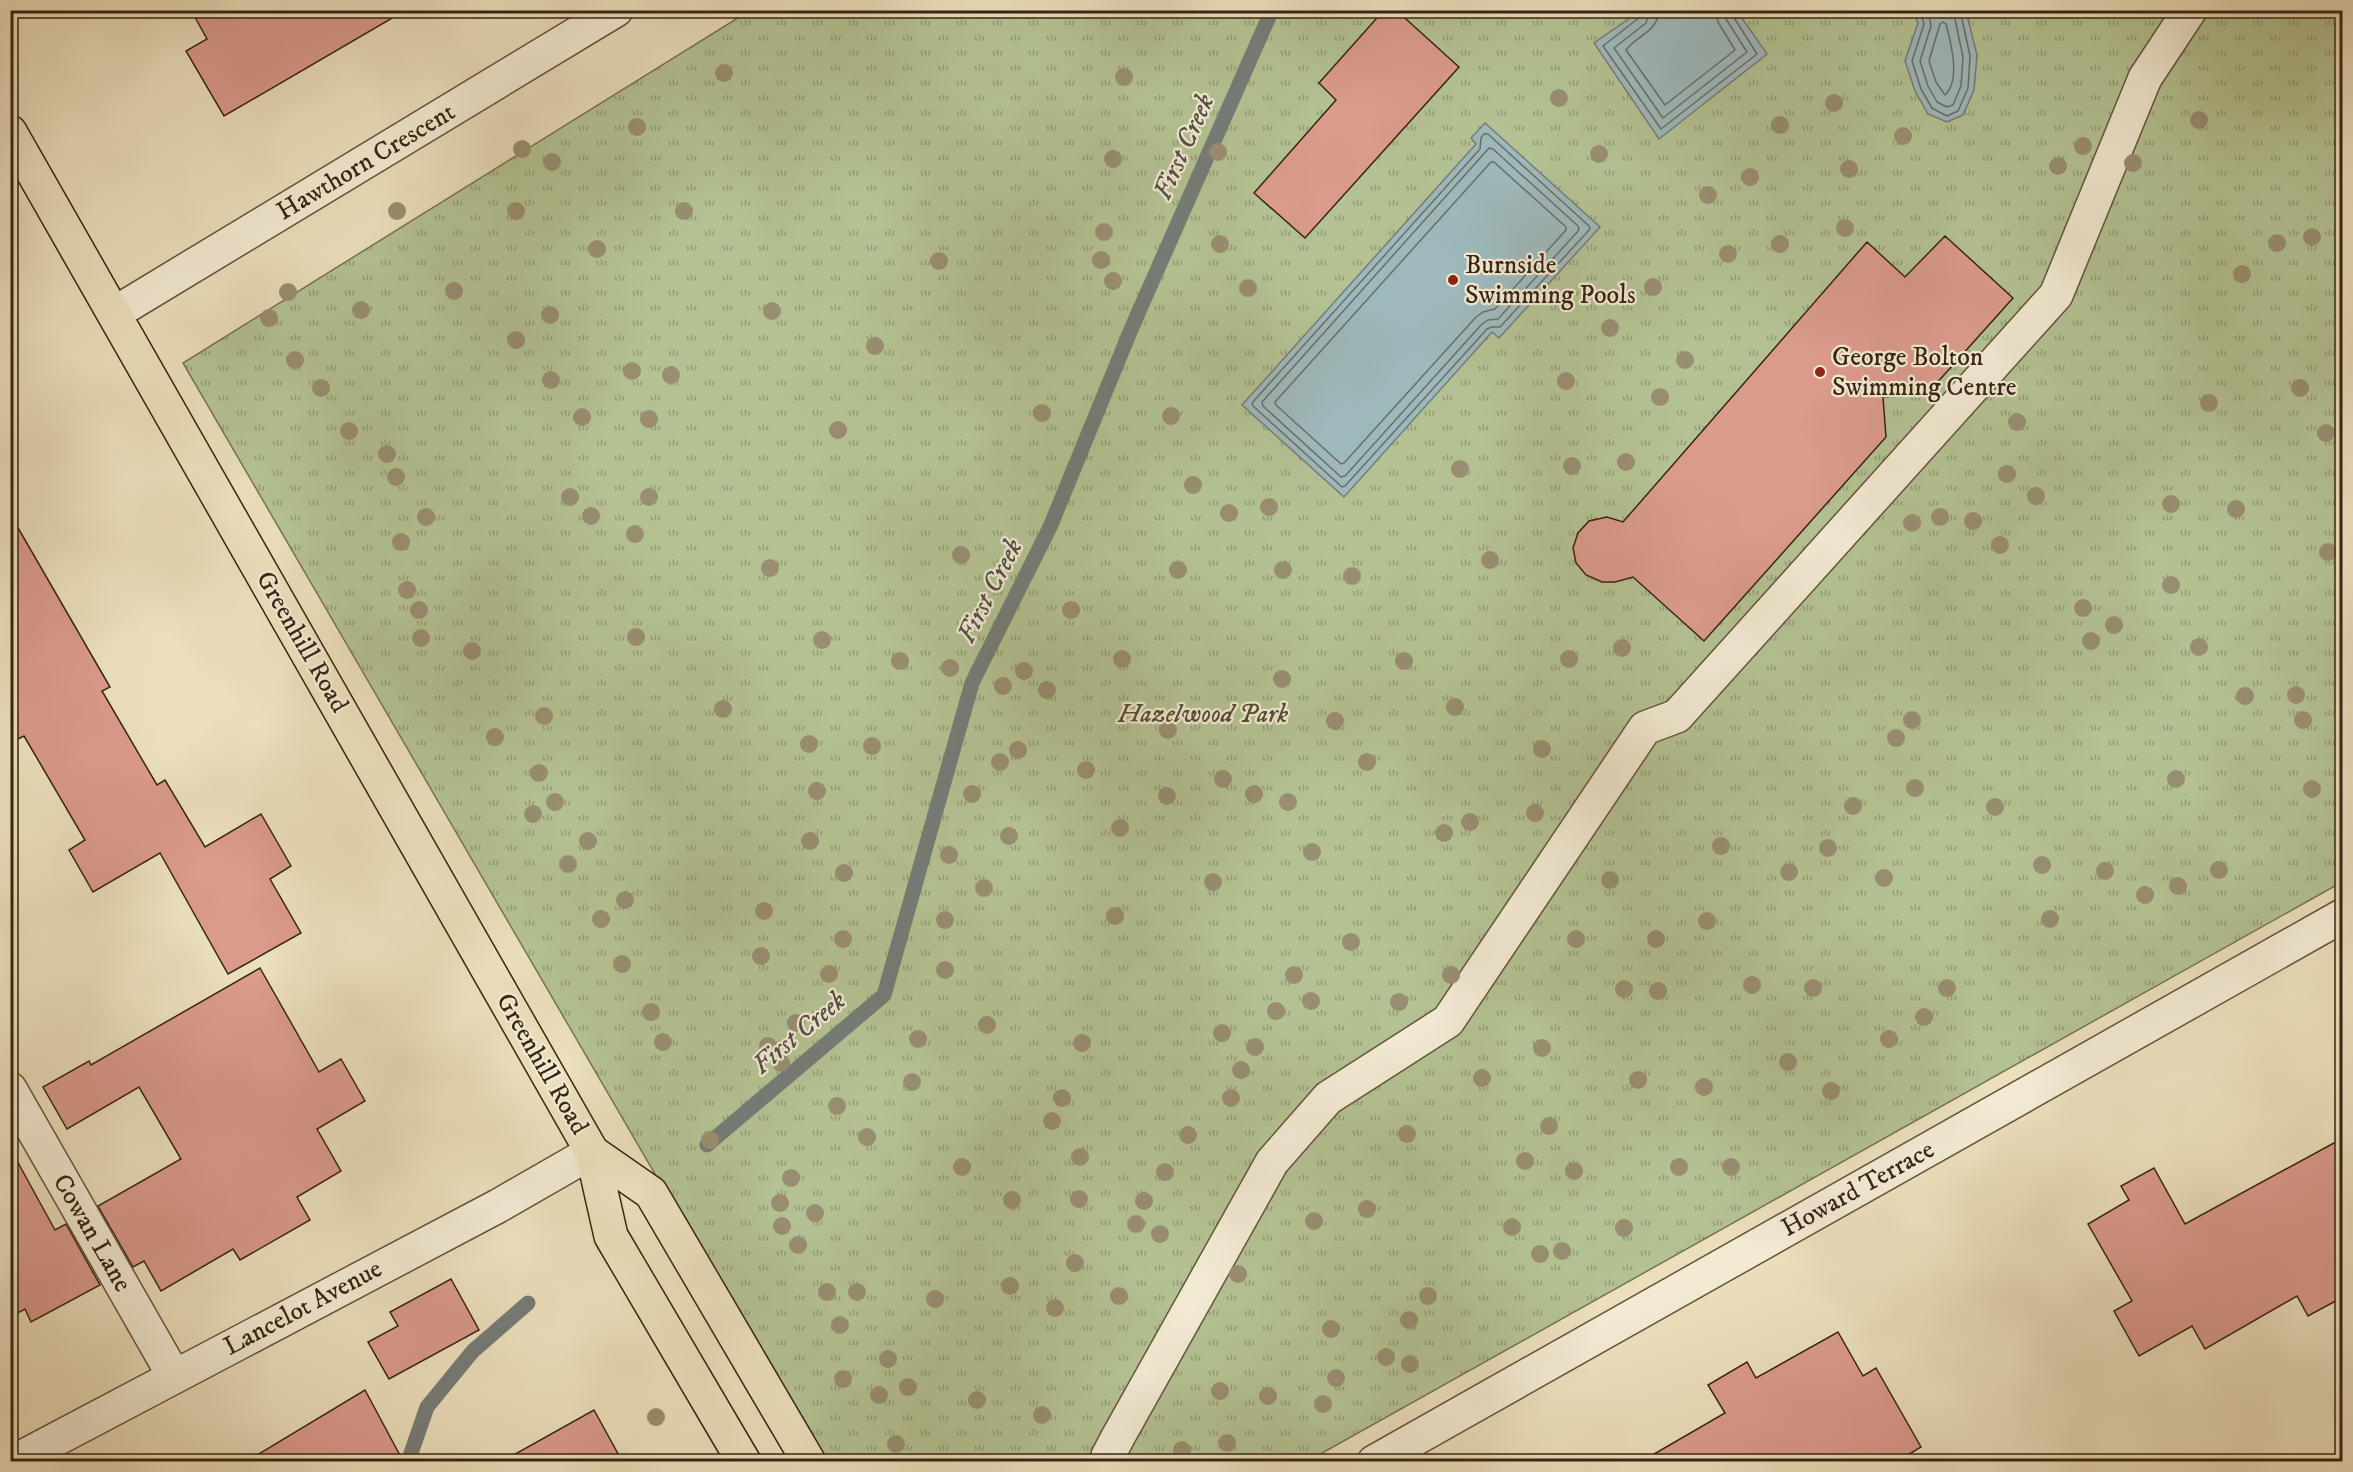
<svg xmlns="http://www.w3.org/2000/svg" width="2353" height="1472" font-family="'IM FELL DW Pica',serif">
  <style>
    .grass { fill: url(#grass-tufts); stroke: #767353; stroke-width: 1.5 }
    .water { fill: #9eb9bc; stroke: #757d78; stroke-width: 1.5 }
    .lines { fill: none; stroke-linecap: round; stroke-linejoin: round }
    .shore { stroke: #6a6e68; stroke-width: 1.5 }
    .stream { stroke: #757d78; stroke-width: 15 }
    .building { fill: #da9a8c; stroke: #372413; stroke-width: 1.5 }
    .minor-casing { stroke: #64533d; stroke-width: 36 }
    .major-casing { stroke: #372413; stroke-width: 36 }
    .minor { stroke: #f2ead3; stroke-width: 33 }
    .major { stroke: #ebdfbc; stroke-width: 33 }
    .tree { fill: #998e71 }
    .poi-dot { fill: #8f2418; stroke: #f2ead3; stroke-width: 2 }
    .labels { text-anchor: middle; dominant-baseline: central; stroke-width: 4.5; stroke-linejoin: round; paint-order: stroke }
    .street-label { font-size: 26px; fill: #372413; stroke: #f2ead3 }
    .poi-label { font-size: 26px; fill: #372413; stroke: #f2ead3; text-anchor: start }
    .park-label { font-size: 26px; font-style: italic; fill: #564c33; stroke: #f2ead3 }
    .water-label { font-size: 27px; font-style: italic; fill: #565146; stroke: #f2ead3 }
  </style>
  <defs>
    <pattern id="grass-tufts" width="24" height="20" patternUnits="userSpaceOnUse" patternTransform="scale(1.5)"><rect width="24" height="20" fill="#b4c293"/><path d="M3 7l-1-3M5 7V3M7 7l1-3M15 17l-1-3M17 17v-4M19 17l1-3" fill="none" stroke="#939d77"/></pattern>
  </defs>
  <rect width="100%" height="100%" fill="#ebdfbc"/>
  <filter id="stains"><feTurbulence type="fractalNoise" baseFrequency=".00333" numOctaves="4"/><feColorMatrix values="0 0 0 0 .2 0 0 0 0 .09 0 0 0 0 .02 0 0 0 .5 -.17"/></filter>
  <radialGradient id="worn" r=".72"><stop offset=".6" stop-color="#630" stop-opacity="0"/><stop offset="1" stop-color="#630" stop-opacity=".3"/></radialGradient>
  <polygon class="grass" points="749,11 2342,11 2342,882 1308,1461 822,1461 183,363"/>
  <g class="water">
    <polygon points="1640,11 1737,11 1767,54 1659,139 1594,43"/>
    <polygon points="1913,11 1966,11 1977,55 1974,90 1963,115 1947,122 1928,114 1915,91 1905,61 1918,23"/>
    <polygon points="1485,123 1600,227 1499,338 1492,332 1344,497 1242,405 1476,144 1471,138"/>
  </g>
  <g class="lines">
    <g class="shore">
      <polyline points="1643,10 1640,17 1603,46 1661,129 1757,54 1733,16 1732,10"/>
      <polyline points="1650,10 1646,23 1614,48 1663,118 1747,52 1726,19 1725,10"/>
      <path d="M1659,10C1658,32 1637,35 1626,50L1665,105L1735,50L1718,22L1716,10"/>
      <polyline points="1920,10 1924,24 1912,61 1921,89 1932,108 1947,116 1958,111 1968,88 1970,56 1960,10"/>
      <polyline points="1928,10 1931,26 1920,61 1928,86 1937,102 1947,107 1953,105 1961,86 1963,57 1953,10"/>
      <path d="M1943,22L1946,24C1951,43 1961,80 1945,95L1936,82L1929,61L1940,24Z"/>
      <polygon points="1484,134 1488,134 1589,226 1590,229 1500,327 1492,327 1487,329 1345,486 1342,487 1253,406 1252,403 1480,149 1481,138"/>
      <polygon points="1489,148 1493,149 1578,226 1579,230 1498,319 1488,320 1482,324 1345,476 1341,477 1263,406 1262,402"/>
      <polygon points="1491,162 1494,162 1566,227 1566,230 1495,309 1483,312 1476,317 1344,463 1341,464 1276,405 1275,402"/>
    </g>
    <g class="stream">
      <polyline points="707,1145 884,995 972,683 1050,527 1132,327 1272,10"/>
      <polyline points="408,1462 427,1407 473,1351 528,1303"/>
    </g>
  </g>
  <g class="building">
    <polygon points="191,10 406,10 224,116 186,51 207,39"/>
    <polygon points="1384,10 1396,10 1459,67 1305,238 1254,193 1336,100 1319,83"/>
    <polygon points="1945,236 2013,298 1926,395 1883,397 1886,437 1704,641 1633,577 1615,582 1602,582 1586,575 1576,563 1573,548 1578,533 1589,521 1607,517 1623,522 1867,242 1905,277"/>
    <polygon points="10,514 110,687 102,691 157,785 165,780 205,847 261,814 291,866 270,879 301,933 228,974 160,853 93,892 69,850 85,840 24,736 10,743"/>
    <polygon points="260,968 319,1072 341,1059 365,1101 317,1129 341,1171 297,1197 310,1220 240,1260 233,1249 161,1291 144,1261 133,1267 98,1206 181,1159 139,1087 67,1129 43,1087 89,1061 91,1065"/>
    <polygon points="2343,1138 2343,1297 2308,1316 2297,1296 2205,1349 2192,1326 2139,1356 2114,1311 2132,1301 2088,1224 2129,1200 2121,1186 2154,1168 2185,1224"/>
    <polygon points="10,1148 55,1230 66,1224 100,1285 31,1322 25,1309 10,1317"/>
    <polygon points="451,1279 479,1330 389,1379 368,1342 398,1326 390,1312"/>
    <polygon points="1838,1332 1863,1376 1876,1368 1921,1447 1898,1461 1642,1461 1725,1413 1708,1385 1747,1362 1756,1378"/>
    <polygon points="365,1390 403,1461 247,1461"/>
    <polygon points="594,1410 622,1461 503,1461"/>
  </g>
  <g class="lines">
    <g class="minor-casing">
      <g id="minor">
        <polyline points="115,313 616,10"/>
        <polyline points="10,1089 174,1376"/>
        <polyline points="13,1462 498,1206 592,1152"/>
        <polyline points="1107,1462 1108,1456 1118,1437 1272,1162 1328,1098 1448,1021 1645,728 1677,716 2056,295 2145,78 2190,10"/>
        <polyline points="1374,1462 2342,916"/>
      </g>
    </g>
    <g class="major-casing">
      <g id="major">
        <polyline points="10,132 592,1152 611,1236 744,1462"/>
        <polyline points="592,1152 651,1193 809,1462"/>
      </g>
    </g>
    <use href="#minor" class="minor"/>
    <use href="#major" class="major"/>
  </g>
  <g class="tree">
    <circle cx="724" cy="73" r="9"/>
    <circle cx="1124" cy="77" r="9"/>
    <circle cx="1559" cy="98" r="9"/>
    <circle cx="1834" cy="103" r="9"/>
    <circle cx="2199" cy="120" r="9"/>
    <circle cx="1780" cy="125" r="9"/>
    <circle cx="637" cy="127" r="9"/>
    <circle cx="1903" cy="136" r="9"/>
    <circle cx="2083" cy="146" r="9"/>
    <circle cx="522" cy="149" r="9"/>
    <circle cx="1218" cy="152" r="9"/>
    <circle cx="1599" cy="154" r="9"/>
    <circle cx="1113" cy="159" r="9"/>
    <circle cx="552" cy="162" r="9"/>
    <circle cx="2133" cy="163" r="9"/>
    <circle cx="2058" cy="166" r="9"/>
    <circle cx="1849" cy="169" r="9"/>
    <circle cx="1750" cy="177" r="9"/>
    <circle cx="1708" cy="195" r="9"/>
    <circle cx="397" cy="211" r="9"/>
    <circle cx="516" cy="211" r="9"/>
    <circle cx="684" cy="211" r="9"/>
    <circle cx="1845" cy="228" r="9"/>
    <circle cx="1104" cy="232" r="9"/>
    <circle cx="2312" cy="237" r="9"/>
    <circle cx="2277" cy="243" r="9"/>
    <circle cx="1220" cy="244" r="9"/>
    <circle cx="1780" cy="244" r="9"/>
    <circle cx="597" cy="249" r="9"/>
    <circle cx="1728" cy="254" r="9"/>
    <circle cx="1101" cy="260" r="9"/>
    <circle cx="939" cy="261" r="9"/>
    <circle cx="2242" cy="274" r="9"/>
    <circle cx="1113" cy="281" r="9"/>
    <circle cx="1653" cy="287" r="9"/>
    <circle cx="1248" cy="288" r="9"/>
    <circle cx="454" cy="291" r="9"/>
    <circle cx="288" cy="292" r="9"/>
    <circle cx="361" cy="310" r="9"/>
    <circle cx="772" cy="311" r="9"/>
    <circle cx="550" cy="315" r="9"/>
    <circle cx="269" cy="318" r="9"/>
    <circle cx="1610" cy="328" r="9"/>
    <circle cx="516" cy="340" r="9"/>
    <circle cx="875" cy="346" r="9"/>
    <circle cx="295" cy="360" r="9"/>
    <circle cx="1685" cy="360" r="9"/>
    <circle cx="632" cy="371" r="9"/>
    <circle cx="671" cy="375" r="9"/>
    <circle cx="551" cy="380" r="9"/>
    <circle cx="1566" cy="381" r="9"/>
    <circle cx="321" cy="388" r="9"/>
    <circle cx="2300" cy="388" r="9"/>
    <circle cx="1660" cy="397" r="9"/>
    <circle cx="2209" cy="403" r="9"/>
    <circle cx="1042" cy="413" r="9"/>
    <circle cx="1171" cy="416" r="9"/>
    <circle cx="582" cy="417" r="9"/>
    <circle cx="649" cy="419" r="9"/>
    <circle cx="2017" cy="422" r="9"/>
    <circle cx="838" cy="430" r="9"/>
    <circle cx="349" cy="431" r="9"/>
    <circle cx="2326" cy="433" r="9"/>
    <circle cx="387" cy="454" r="9"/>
    <circle cx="1626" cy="462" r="9"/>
    <circle cx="1572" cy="466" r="9"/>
    <circle cx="1460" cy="469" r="9"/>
    <circle cx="2007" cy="474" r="9"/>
    <circle cx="396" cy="477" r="9"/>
    <circle cx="1193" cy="485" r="9"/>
    <circle cx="2036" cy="496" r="9"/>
    <circle cx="570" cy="497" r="9"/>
    <circle cx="649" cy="497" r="9"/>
    <circle cx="2171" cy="504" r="9"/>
    <circle cx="1269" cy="507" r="9"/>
    <circle cx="2236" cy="509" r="9"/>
    <circle cx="1229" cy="513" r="9"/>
    <circle cx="591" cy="516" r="9"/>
    <circle cx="426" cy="517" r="9"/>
    <circle cx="1940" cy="517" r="9"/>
    <circle cx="1973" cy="521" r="9"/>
    <circle cx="1912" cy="523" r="9"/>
    <circle cx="635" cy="534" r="9"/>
    <circle cx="401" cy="542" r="9"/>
    <circle cx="2000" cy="545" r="9"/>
    <circle cx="2328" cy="552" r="9"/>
    <circle cx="961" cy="555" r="9"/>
    <circle cx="1490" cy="560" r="9"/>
    <circle cx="770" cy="568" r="9"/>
    <circle cx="1178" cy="570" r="9"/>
    <circle cx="1283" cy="570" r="9"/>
    <circle cx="1352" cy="576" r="9"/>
    <circle cx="2171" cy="585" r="9"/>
    <circle cx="407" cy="590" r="9"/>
    <circle cx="2083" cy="608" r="9"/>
    <circle cx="419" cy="610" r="9"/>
    <circle cx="1071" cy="610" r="9"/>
    <circle cx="2114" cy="625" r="9"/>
    <circle cx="636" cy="637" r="9"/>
    <circle cx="421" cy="638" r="9"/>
    <circle cx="822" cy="640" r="9"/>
    <circle cx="2091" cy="641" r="9"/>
    <circle cx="2199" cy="647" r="9"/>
    <circle cx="1622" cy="648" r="9"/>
    <circle cx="472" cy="651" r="9"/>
    <circle cx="1122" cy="659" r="9"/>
    <circle cx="1569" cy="659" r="9"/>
    <circle cx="900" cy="661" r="9"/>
    <circle cx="1404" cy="661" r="9"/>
    <circle cx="950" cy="668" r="9"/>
    <circle cx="1024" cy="671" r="9"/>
    <circle cx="1282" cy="679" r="9"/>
    <circle cx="1003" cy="686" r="9"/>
    <circle cx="1047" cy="690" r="9"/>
    <circle cx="2296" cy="695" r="9"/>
    <circle cx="2245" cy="696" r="9"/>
    <circle cx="1455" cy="707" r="9"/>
    <circle cx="723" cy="709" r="9"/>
    <circle cx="544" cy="716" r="9"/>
    <circle cx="1912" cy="720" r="9"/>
    <circle cx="2303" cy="720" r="9"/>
    <circle cx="1335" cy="721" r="9"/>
    <circle cx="1168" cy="730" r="9"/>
    <circle cx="495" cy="737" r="9"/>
    <circle cx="1896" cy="738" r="9"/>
    <circle cx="809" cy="744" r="9"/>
    <circle cx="872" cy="746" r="9"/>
    <circle cx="1542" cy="749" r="9"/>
    <circle cx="1018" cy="750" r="9"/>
    <circle cx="1000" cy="762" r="9"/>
    <circle cx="1367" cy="762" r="9"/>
    <circle cx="1086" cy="770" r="9"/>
    <circle cx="539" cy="773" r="9"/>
    <circle cx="1223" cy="779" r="9"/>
    <circle cx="2176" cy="779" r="9"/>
    <circle cx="1915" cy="788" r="9"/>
    <circle cx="2312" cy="789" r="9"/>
    <circle cx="817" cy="791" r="9"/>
    <circle cx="972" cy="794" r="9"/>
    <circle cx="1254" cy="794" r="9"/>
    <circle cx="1167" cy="796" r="9"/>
    <circle cx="555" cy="802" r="9"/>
    <circle cx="1288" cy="802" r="9"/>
    <circle cx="1853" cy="806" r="9"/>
    <circle cx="1995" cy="807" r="9"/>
    <circle cx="1535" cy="813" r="9"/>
    <circle cx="533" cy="814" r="9"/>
    <circle cx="1470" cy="822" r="9"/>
    <circle cx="1120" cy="828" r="9"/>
    <circle cx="1444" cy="833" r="9"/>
    <circle cx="1009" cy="836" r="9"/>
    <circle cx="588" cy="841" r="9"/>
    <circle cx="810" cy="841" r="9"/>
    <circle cx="1721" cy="846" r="9"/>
    <circle cx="1828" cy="848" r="9"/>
    <circle cx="1312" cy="852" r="9"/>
    <circle cx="949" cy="855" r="9"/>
    <circle cx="568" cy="864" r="9"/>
    <circle cx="2042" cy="865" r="9"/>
    <circle cx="2219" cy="870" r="9"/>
    <circle cx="2105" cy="871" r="9"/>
    <circle cx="1789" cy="872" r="9"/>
    <circle cx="844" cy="873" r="9"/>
    <circle cx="1884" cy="878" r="9"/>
    <circle cx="1610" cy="880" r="9"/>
    <circle cx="1213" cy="882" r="9"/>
    <circle cx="2178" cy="886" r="9"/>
    <circle cx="984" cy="888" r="9"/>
    <circle cx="2145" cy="895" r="9"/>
    <circle cx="625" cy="900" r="9"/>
    <circle cx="764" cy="911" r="9"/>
    <circle cx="1115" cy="916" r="9"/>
    <circle cx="601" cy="919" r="9"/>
    <circle cx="2050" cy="919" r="9"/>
    <circle cx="945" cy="920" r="9"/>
    <circle cx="1707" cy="921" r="9"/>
    <circle cx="843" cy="939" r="9"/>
    <circle cx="1576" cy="939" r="9"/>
    <circle cx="1656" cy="939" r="9"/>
    <circle cx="1351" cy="942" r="9"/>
    <circle cx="761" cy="956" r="9"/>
    <circle cx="622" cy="964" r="9"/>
    <circle cx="945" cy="970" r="9"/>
    <circle cx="829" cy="974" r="9"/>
    <circle cx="1294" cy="975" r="9"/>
    <circle cx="1451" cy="975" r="9"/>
    <circle cx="1752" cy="985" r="9"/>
    <circle cx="1813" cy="988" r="9"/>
    <circle cx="1947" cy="988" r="9"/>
    <circle cx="1624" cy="989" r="9"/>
    <circle cx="1658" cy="991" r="9"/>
    <circle cx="1311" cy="1001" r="9"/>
    <circle cx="1399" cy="1002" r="9"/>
    <circle cx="1276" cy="1011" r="9"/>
    <circle cx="651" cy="1012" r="9"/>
    <circle cx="1924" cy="1017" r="9"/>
    <circle cx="796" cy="1023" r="9"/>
    <circle cx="987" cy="1025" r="9"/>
    <circle cx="1222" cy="1033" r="9"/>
    <circle cx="918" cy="1039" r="9"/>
    <circle cx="1889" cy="1039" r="9"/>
    <circle cx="663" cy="1042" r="9"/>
    <circle cx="1082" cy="1043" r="9"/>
    <circle cx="768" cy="1046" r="9"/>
    <circle cx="1255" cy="1047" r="9"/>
    <circle cx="1542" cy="1048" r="9"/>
    <circle cx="1788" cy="1062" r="9"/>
    <circle cx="781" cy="1063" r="9"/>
    <circle cx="1241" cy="1070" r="9"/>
    <circle cx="1482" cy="1078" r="9"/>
    <circle cx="1638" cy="1080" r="9"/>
    <circle cx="912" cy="1082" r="9"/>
    <circle cx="1704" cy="1087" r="9"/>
    <circle cx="1831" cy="1091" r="9"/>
    <circle cx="1062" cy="1098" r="9"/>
    <circle cx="1231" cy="1098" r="9"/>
    <circle cx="837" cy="1106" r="9"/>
    <circle cx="1052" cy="1121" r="9"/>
    <circle cx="1549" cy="1126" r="9"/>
    <circle cx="1407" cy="1134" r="9"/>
    <circle cx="1188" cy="1135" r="9"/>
    <circle cx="867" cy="1137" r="9"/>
    <circle cx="710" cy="1140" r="9"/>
    <circle cx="1080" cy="1157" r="9"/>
    <circle cx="1525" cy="1161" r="9"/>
    <circle cx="962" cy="1167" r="9"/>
    <circle cx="1679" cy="1167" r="9"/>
    <circle cx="1731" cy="1167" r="9"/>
    <circle cx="1574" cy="1171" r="9"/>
    <circle cx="1165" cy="1172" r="9"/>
    <circle cx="791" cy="1178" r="9"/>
    <circle cx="1079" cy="1199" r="9"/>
    <circle cx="1012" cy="1200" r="9"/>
    <circle cx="1144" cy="1201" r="9"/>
    <circle cx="780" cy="1203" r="9"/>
    <circle cx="1367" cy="1209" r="9"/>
    <circle cx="815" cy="1213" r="9"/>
    <circle cx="1314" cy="1221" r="9"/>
    <circle cx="1136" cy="1224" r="9"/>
    <circle cx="782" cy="1226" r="9"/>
    <circle cx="1512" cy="1227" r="9"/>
    <circle cx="1624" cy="1228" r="9"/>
    <circle cx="1160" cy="1234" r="9"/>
    <circle cx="798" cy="1245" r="9"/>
    <circle cx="1562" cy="1251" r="9"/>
    <circle cx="1540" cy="1254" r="9"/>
    <circle cx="1075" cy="1263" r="9"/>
    <circle cx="1238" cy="1274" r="9"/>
    <circle cx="1010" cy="1286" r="9"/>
    <circle cx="827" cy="1292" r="9"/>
    <circle cx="857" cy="1292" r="9"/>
    <circle cx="1119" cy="1296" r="9"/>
    <circle cx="1428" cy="1296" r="9"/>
    <circle cx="935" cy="1299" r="9"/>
    <circle cx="1055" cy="1308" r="9"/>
    <circle cx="1409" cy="1320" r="9"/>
    <circle cx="840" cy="1325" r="9"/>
    <circle cx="1331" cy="1329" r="9"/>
    <circle cx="1386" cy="1357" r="9"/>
    <circle cx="888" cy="1359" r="9"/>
    <circle cx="1410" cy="1364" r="9"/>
    <circle cx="1336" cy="1378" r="9"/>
    <circle cx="843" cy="1379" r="9"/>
    <circle cx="908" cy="1387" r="9"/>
    <circle cx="1220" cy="1391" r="9"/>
    <circle cx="879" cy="1395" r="9"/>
    <circle cx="1268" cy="1396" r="9"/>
    <circle cx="977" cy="1400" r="9"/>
    <circle cx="1323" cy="1404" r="9"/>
    <circle cx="1042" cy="1415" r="9"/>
    <circle cx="656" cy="1417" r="9"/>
    <circle cx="1227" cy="1443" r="9"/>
    <circle cx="896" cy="1444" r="9"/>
    <circle cx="1182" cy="1450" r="9"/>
  </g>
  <g class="poi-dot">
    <circle cx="1453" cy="280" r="6"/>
    <circle cx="1820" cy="372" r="6"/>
  </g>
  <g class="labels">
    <g class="street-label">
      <text transform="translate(366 162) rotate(-31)">Hawthorn Crescent</text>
      <text transform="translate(302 642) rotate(60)">Greenhill Road</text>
      <text transform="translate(542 1064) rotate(60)">Greenhill Road</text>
      <text transform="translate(1858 1189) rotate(-29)">Howard Terrace</text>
      <text transform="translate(92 1233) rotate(60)">Cowan Lane</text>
      <text transform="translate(303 1308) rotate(-28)">Lancelot Avenue</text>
    </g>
    <g class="poi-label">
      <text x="1465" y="265">Burnside<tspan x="1465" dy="30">Swimming Pools</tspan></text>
      <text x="1832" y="357">George Bolton<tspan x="1832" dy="30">Swimming Centre</tspan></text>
    </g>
    <g class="park-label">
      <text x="1203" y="714">Hazelwood Park</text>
    </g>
    <g class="water-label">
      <text transform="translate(1184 147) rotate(-66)">First Creek</text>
      <text transform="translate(990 591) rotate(-63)">First Creek</text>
      <text transform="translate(799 1033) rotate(-40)">First Creek</text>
    </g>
  </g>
  <rect width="2353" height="1472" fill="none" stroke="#ebdfbc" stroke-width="36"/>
  <rect x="12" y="12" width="2329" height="1448" fill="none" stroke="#372413" stroke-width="3"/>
  <rect x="18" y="18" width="2317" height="1436" fill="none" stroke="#372413" stroke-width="1.5"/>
  <rect width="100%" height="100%" filter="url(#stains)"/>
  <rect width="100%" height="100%" fill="url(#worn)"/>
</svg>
